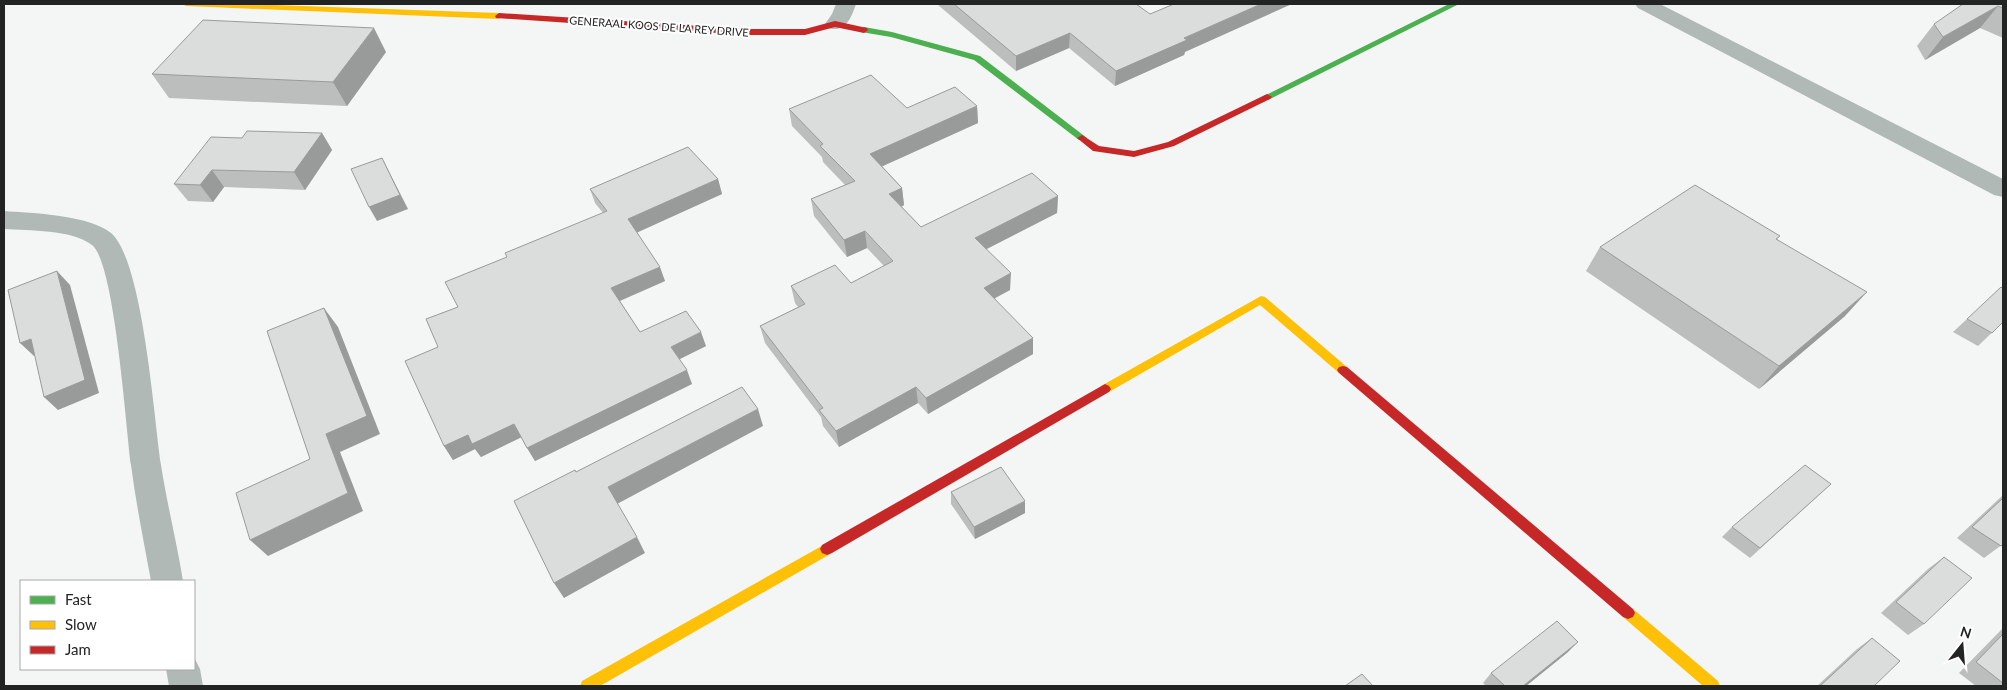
<svg xmlns="http://www.w3.org/2000/svg" width="2007" height="690" font-family="Lato,sans-serif">
  <style>
    .lines { fill: none; stroke-linecap: round; stroke-linejoin: round }
    .street { fill: #b0b9b5; fill-rule: evenodd }
    .fast { fill: #4caf50; fill-rule: evenodd }
    .slow { fill: #ffc107; fill-rule: evenodd }
    .jam { fill: #c62828; fill-rule: evenodd }
    .wall { fill: #bcbebd }
    .shaded-wall { fill: #999b9a }
    .building { fill: #dbdddc; stroke: #999b9a }
    .labels { text-anchor: middle; dominant-baseline: central; stroke-width: 4; stroke-linejoin: round; paint-order: stroke }
    .far-street-label { font-size: 11px; fill: #222423; stroke: #fff }
  </style>
  <rect width="100%" height="100%" fill="#f4f6f5"/>
  <g class="lines">
    <g class="street">
      <path d="M836,4H856C851,19 845,33 828,28L825,24L832,14Z"/>
      <polygon points="1635,4 1660,4 2003,179 2003,197 1994,195 1638,8"/>
      <path d="M4,211C32,213 89,215 111,233C143,260 154,419 161,465C167,504 177,543 183,581H151C144,542 136,504 131,465C126,429 115,263 92,245C71,229 29,231 4,229Z"/>
      <polygon points="194,657 200,669 203,686 169,686 166,669 194,669"/>
    </g>
    <g class="fast">
      <polygon points="1449,4 1459,4 1270,99 1267,100 1262,97"/>
      <polygon points="864,27 892,32 980,56 1087,138 1085,140 1079,140 974,60 891,37 861,32 860,30"/>
    </g>
    <g class="slow">
      <polygon points="182,4 244,4 499,13 503,16 499,19 186,6"/>
      <polygon points="1261,296 1265,297 1347,367 1349,370 1347,373 1339,373 1260,305 1109,392 1101,392 1099,389 1101,386"/>
      <polygon points="827,543 832,545 834,549 832,553 600,686 580,686 582,681"/>
      <polygon points="1628,607 1633,609 1718,681 1720,686 1703,686 1623,617 1621,613 1623,609"/>
    </g>
    <g class="jam">
      <polygon points="499,13 746,29 805,29 835,21 867,28 868,30 864,33 835,27 805,35 746,35 496,18 495,16"/>
      <polygon points="1267,94 1272,97 1270,99 1174,146 1134,157 1093,151 1077,138 1082,135 1099,146 1134,151 1168,142"/>
      <polygon points="1343,366 1347,367 1633,609 1635,613 1633,617 1628,619 1623,617 1339,373 1337,370 1339,367"/>
      <polygon points="1105,384 1109,386 1111,389 1109,392 832,553 827,555 822,553 820,549 822,545"/>
    </g>
  </g>
  <g class="wall">
    <polygon points="938,4 1136,4 1185,52 1184,55 1115,86 1069,48 1016,71 938,5"/>
    <polygon points="2003,4 2003,38 1980,28 1925,60 1917,46 1934,24"/>
    <polygon points="386,52 347,106 169,98 152,74"/>
    <polygon points="977,106 978,123 882,166 902,188 904,205 902,207 921,227 1058,196 1057,213 986,249 1010,290 995,298 1033,354 928,414 918,403 839,447 823,426 821,417 765,343 760,326 798,307 795,303 791,286 851,283 884,266 867,248 847,257 814,216 811,199 845,185 823,162 822,157 792,126 789,109 907,108"/>
    <polygon points="322,133 332,150 305,190 224,187 213,202 188,201 174,184 242,138"/>
    <polygon points="718,179 722,194 637,232 665,281 620,301 640,332 706,346 679,359 692,384 535,461 521,437 481,457 475,449 453,460 444,446 438,347 458,307 507,257 603,213 595,203 590,189"/>
    <polygon points="1780,236 1777,239 1845,316 1759,389 1586,271 1600,247"/>
    <polygon points="1967,319 2003,322 1978,346 1953,332"/>
    <polygon points="1831,484 1750,558 1722,537 1732,527"/>
    <polygon points="951,492 1025,513 975,539 951,504"/>
    <polygon points="2003,495 2003,544 1984,558 1957,538"/>
    <polygon points="1944,557 1924,624 1908,635 1881,613 1928,569"/>
    <polygon points="2003,628 2003,686 1976,686 1959,673"/>
    <polygon points="1872,638 1874,686 1817,686 1857,649"/>
    <polygon points="1568,652 1526,686 1486,686 1483,683 1491,673"/>
  </g>
  <g class="shaded-wall">
    <polygon points="1261,4 1292,4 1185,52 1184,55 1115,86 1116,71 1184,38"/>
    <polygon points="1998,6 1980,28 1925,60 1943,37"/>
    <polygon points="374,28 386,52 347,106 333,82"/>
    <polygon points="1070,33 1069,48 1016,71 1016,56"/>
    <polygon points="977,106 978,123 872,171 870,154"/>
    <polygon points="322,133 332,150 305,190 294,172"/>
    <polygon points="382,158 408,209 377,221 369,207"/>
    <polygon points="212,170 224,187 213,202 200,185"/>
    <polygon points="718,179 722,194 634,234 628,219"/>
    <polygon points="902,188 904,205 891,211 889,194"/>
    <polygon points="1058,196 1057,213 975,255 975,238"/>
    <polygon points="865,231 867,248 847,257 844,240"/>
    <polygon points="660,267 665,281 617,302 611,288"/>
    <polygon points="57,271 70,285 99,393 58,410 44,397"/>
    <polygon points="1011,273 1010,290 984,304 984,288"/>
    <polygon points="1867,292 1845,316 1759,389 1779,366"/>
    <polygon points="324,308 338,327 380,434 340,452 363,511 268,556 250,540 348,493 326,434"/>
    <polygon points="701,332 706,346 676,361 671,347"/>
    <polygon points="1033,338 1033,354 928,414 926,398"/>
    <polygon points="31,339 45,352 34,356 20,343"/>
    <polygon points="687,370 692,384 535,461 527,448"/>
    <polygon points="916,387 918,403 839,447 836,431"/>
    <polygon points="758,409 763,426 617,504 608,487"/>
    <polygon points="514,424 522,437 481,457 475,449 453,460 444,446 468,435"/>
    <polygon points="1025,501 1025,513 975,539 974,527"/>
    <polygon points="637,537 645,553 564,598 554,583"/>
    <polygon points="1578,642 1568,652 1526,686 1523,686"/>
  </g>
  <g class="building">
    <polygon points="954,4 1136,4 1150,14 1174,4 1261,4 1184,38 1187,40 1116,71 1070,33 1016,56"/>
    <polygon points="1963,4 2003,4 2003,8 1998,6 1943,37 1934,24"/>
    <polygon points="203,20 374,28 333,82 152,74"/>
    <polygon points="871,75 907,108 955,87 977,106 870,154 902,188 889,194 921,227 1032,173 1058,196 975,238 1011,273 984,288 1033,338 926,398 916,387 836,431 819,410 823,408 760,326 805,304 791,286 835,265 851,283 893,261 865,231 844,240 811,199 855,181 820,146 823,144 789,109"/>
    <polygon points="247,131 322,133 294,172 212,170 200,185 174,184 211,137 242,138"/>
    <polygon points="688,147 718,179 628,219 660,267 611,288 640,332 686,311 701,332 671,347 687,370 527,448 514,424 472,444 468,435 444,446 405,361 438,347 426,319 458,307 445,282 507,257 505,253 607,211 590,189"/>
    <polygon points="382,158 400,195 369,207 351,169"/>
    <polygon points="1695,185 1780,236 1776,239 1867,292 1779,366 1600,247"/>
    <polygon points="57,271 85,380 44,397 31,339 20,343 8,290"/>
    <polygon points="2001,287 2003,289 2003,322 1992,333 1967,319"/>
    <polygon points="324,308 367,416 326,434 348,493 250,540 236,493 310,459 267,331"/>
    <polygon points="742,387 758,409 608,487 637,537 554,583 514,501 575,470 576,472"/>
    <polygon points="1805,465 1831,484 1760,548 1732,527"/>
    <polygon points="1001,467 1025,501 974,527 951,492"/>
    <polygon points="2003,498 2003,544 2001,546 1972,527"/>
    <polygon points="1944,557 1972,578 1924,624 1896,602"/>
    <polygon points="1557,621 1578,642 1523,686 1505,686 1491,673"/>
    <polygon points="2003,634 2003,683 1976,662"/>
    <polygon points="1872,638 1900,661 1874,686 1820,686"/>
    <polygon points="1362,674 1373,686 1345,686"/>
  </g>
  <g class="labels">
    <g class="far-street-label">
      <text transform="translate(659 26) rotate(4)">GENERAAL KOOS DE LA REY DRIVE</text>
    </g>
  </g>
  <rect width="2007" height="690" fill="none" stroke="#222423" stroke-width="10"/>
  <rect x="20" y="580" width="175" height="90" fill="#ffffff" stroke="#a7a7a7"/>
  <rect x="30" y="596" width="25" height="8" fill="#4caf50" stroke="#a7a7a7"/>
  <text x="65" y="605" font-size="15" fill="#222423">Fast</text>
  <rect x="30" y="621" width="25" height="8" fill="#ffc107" stroke="#a7a7a7"/>
  <text x="65" y="630" font-size="15" fill="#222423">Slow</text>
  <rect x="30" y="646" width="25" height="8" fill="#c62828" stroke="#a7a7a7"/>
  <text x="65" y="655" font-size="15" fill="#222423">Jam</text>
  <g transform="translate(1962 645) rotate(17)" stroke="#ffffff" stroke-width="4" paint-order="stroke">
  <path d="M0-4L9 19L0 12L-9 19Z" fill="#222423"/>
  <text y="-8" font-size="14" font-weight="bold" text-anchor="middle" fill="#222423">N</text>
  </g>
</svg>
